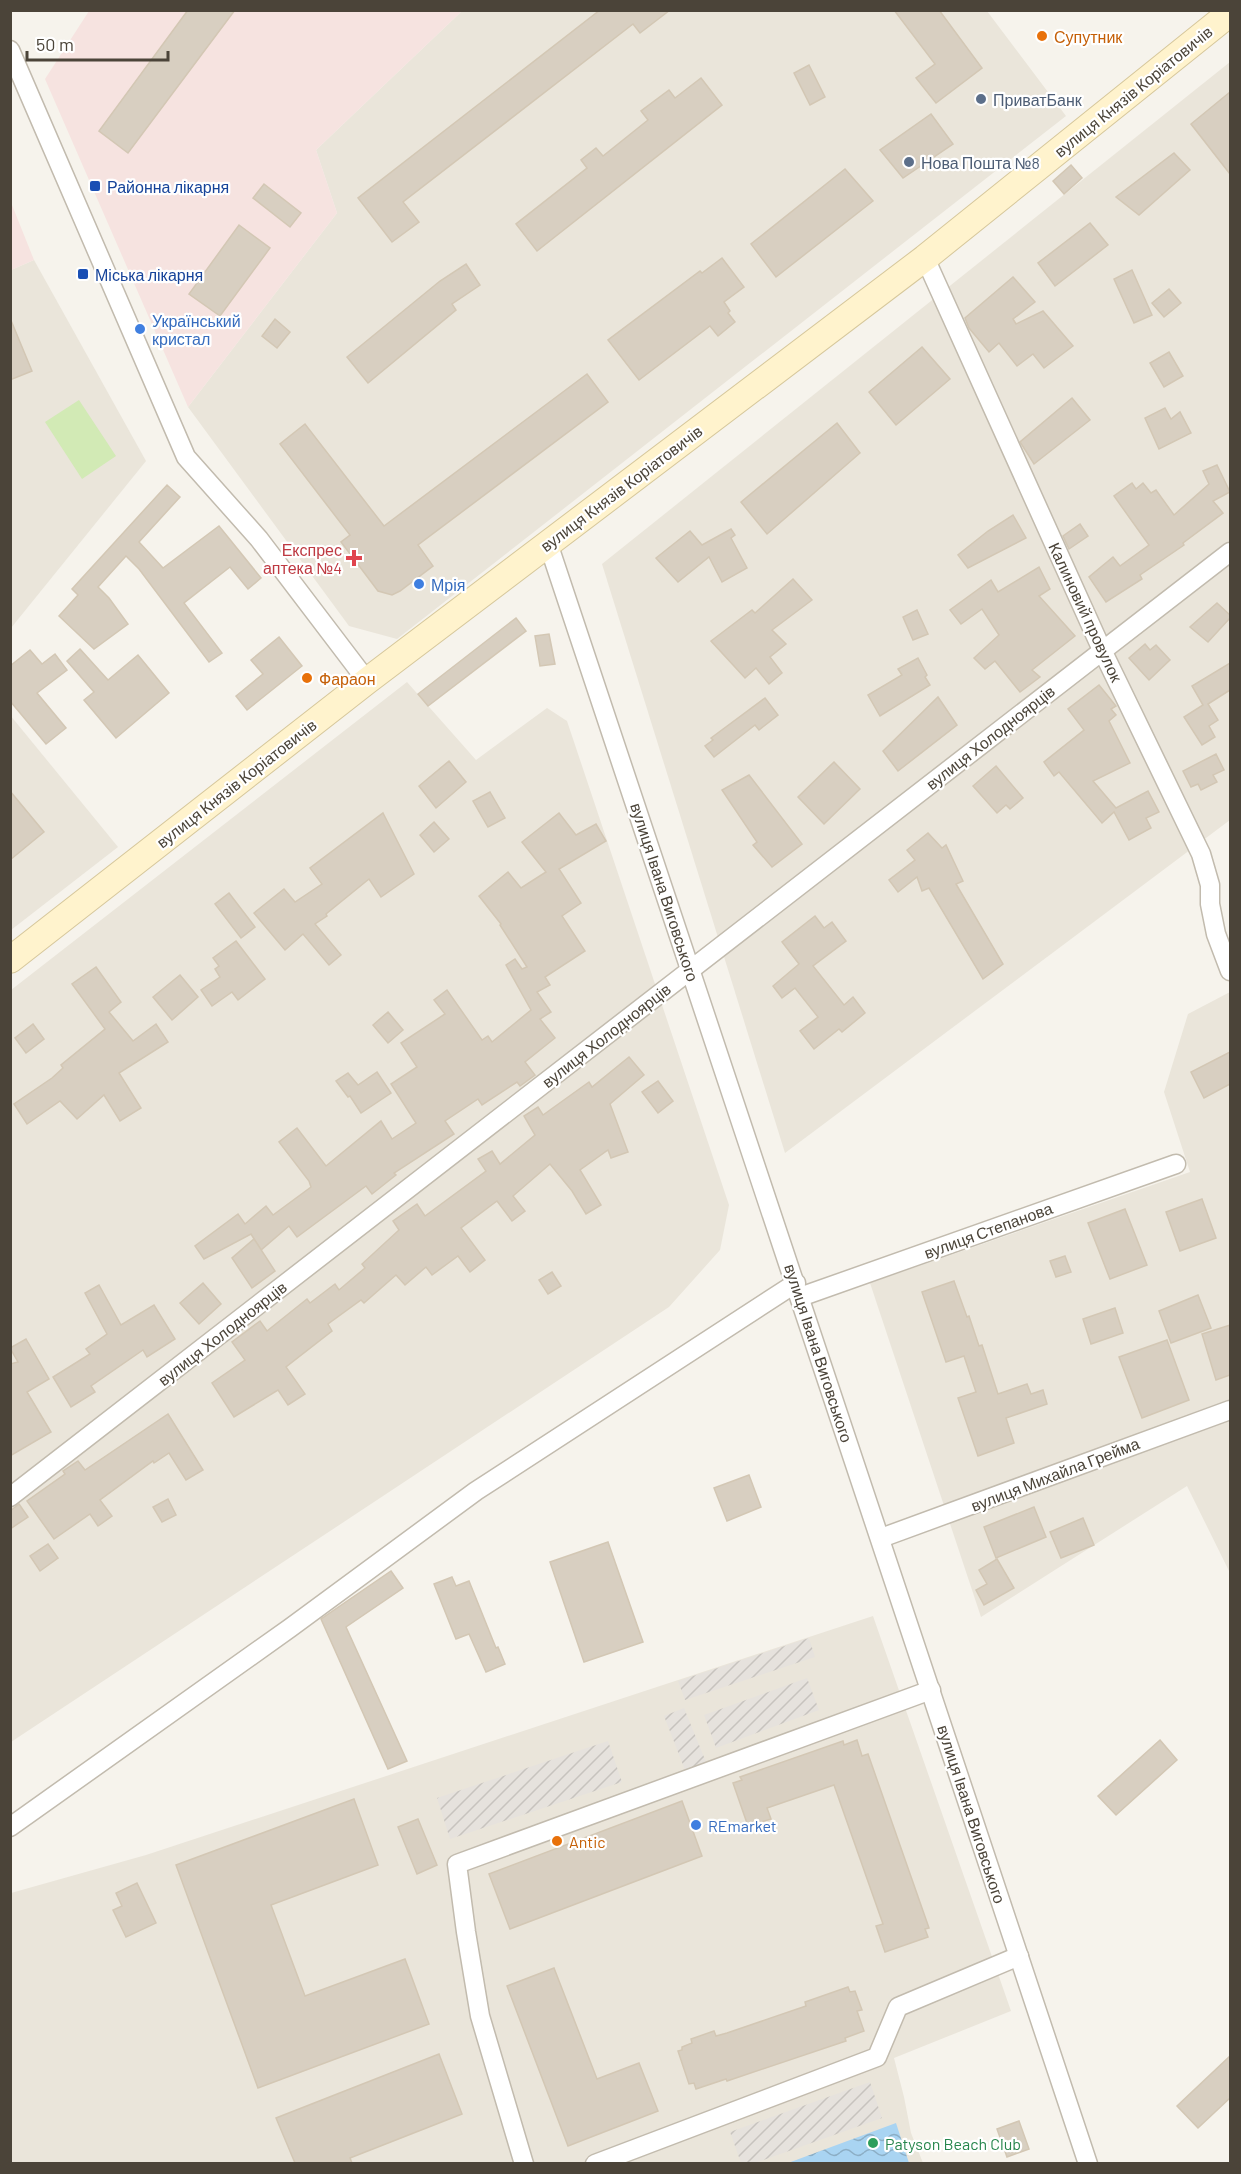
<svg xmlns="http://www.w3.org/2000/svg" width="1241" height="2174" font-family="Barlow,sans-serif">
  <style>
    .residential { fill: #eae5da }
    .industrial { fill: url(#industrial-furrows) }
    .medical { fill: #f6e3e0 }
    .grass { fill: #d2eab5 }
    .water { fill: url(#water-waves) }
    .building { fill: #d8cfc1; stroke: #d3c7b4; stroke-width: 1.5 }
    .lines { fill: none; stroke-linecap: round; stroke-linejoin: round }
    .street-casing { stroke: #c2bbae; stroke-width: 21 }
    .secondary-casing { stroke: #d6c79b; stroke-width: 28 }
    .street { stroke: #fff; stroke-width: 18 }
    .secondary { stroke: #fff3cd; stroke-width: 26 }
    .food-dot { fill: #e8710a; stroke: #fff; stroke-width: 2 }
    .service-dot { fill: #5c6f8a; stroke: #fff; stroke-width: 2 }
    .transit-dot { fill: #1a4fb4; stroke: #fff; stroke-width: 2 }
    .shop-dot { fill: #3f7fe0; stroke: #fff; stroke-width: 2 }
    .health-dot { fill: #e0444e; stroke: #fff; stroke-width: 2 }
    .leisure-dot { fill: #2e9e5b; stroke: #fff; stroke-width: 2 }
    .labels { text-anchor: middle; dominant-baseline: central; stroke-width: 4.5; stroke-linejoin: round; paint-order: stroke }
    .food-label { font-size: 16px; fill: #c56008; stroke: #fff; text-anchor: start }
    .street-label { font-size: 16px; fill: #4b4439; stroke: #fff }
    .service-label { font-size: 16px; fill: #4e5e75; stroke: #fff; text-anchor: start }
    .transit-label { font-size: 16px; fill: #164399; stroke: #fff; text-anchor: start }
    .shop-label { font-size: 16px; fill: #366cbe; stroke: #fff; text-anchor: start }
    .health-label { font-size: 16px; fill: #be3a42; stroke: #fff; text-anchor: end }
    .leisure-label { font-size: 16px; fill: #27864d; stroke: #fff; text-anchor: start }
  </style>
  <defs>
    <pattern id="industrial-furrows" width="10" height="10" patternUnits="userSpaceOnUse" patternTransform="scale(1.5)"><rect width="10" height="10" fill="#e6e2dd"/><path d="M-1 1l2-2M0 10L10 0M9 11l2-2" fill="none" stroke="#c7c3be"/></pattern>
    <pattern id="water-waves" width="16" height="10" patternUnits="userSpaceOnUse" patternTransform="scale(1.5)"><rect width="16" height="10" fill="#a9d4f2"/><path d="M0 5q4-4 8 0t8 0" fill="none" stroke="#8caec5"/></pattern>
  </defs>
  <rect width="100%" height="100%" fill="#f6f3ec"/>
  <g class="residential">
    <polygon points="462,11 987,11 1066,116 397,639 349,626 188,407 337,213 316,150"/>
    <polygon points="1230,62 1230,820 785,1153 602,564"/>
    <polygon points="34,260 146,461 11,628 11,270"/>
    <polygon points="407,682 476,760 547,708 567,721 729,1205 720,1250 669,1307 11,1742 11,990"/>
    <polygon points="10,715 118,847 11,930 10,930"/>
    <polygon points="1230,992 1230,1573 1187,1486 981,1617 870,1283 1190,1172 1164,1092 1188,1014"/>
    <polygon points="873,1616 1011,2011 894,2058 904,2097 911,2133 923,2163 11,2164 11,1893 146,1855"/>
  </g>
  <g class="industrial">
    <polygon points="809,1638 815,1657 685,1700 678,1681"/>
    <polygon points="807,1678 819,1710 716,1748 704,1715"/>
    <polygon points="684,1708 706,1762 685,1770 664,1716"/>
    <polygon points="608,1741 622,1782 450,1839 437,1798"/>
    <polygon points="870,2082 882,2118 755,2163 741,2163 730,2132"/>
  </g>
  <g class="medical">
    <polygon points="89,11 462,11 316,150 337,213 188,407 45,79"/>
    <polygon points="10,200 34,260 11,270 10,270"/>
  </g>
  <polygon class="grass" points="79,400 116,456 82,479 45,422"/>
  <polygon class="water" points="896,2123 909,2163 788,2163"/>
  <g class="building">
    <polygon points="188,10 235,10 128,153 99,131"/>
    <polygon points="600,10 670,10 640,33 633,24 403,202 419,222 392,242 358,198"/>
    <polygon points="894,10 939,10 982,68 936,103 916,78 935,64"/>
    <polygon points="809,65 825,97 810,105 794,73"/>
    <polygon points="701,78 722,105 537,251 516,224 587,168 581,160 596,148 603,156 648,120 641,111 669,90 675,98"/>
    <polygon points="1230,92 1230,174 1191,124"/>
    <polygon points="931,114 953,144 903,178 880,150"/>
    <polygon points="1174,153 1190,170 1139,215 1116,197"/>
    <polygon points="1071,165 1082,178 1064,194 1053,181"/>
    <polygon points="845,169 873,201 776,277 751,244"/>
    <polygon points="264,184 301,213 290,227 253,198"/>
    <polygon points="1090,223 1108,245 1055,286 1038,263"/>
    <polygon points="239,225 270,248 220,316 189,294"/>
    <polygon points="722,258 744,287 724,302 730,311 728,313 735,322 718,336 710,326 639,380 608,340 700,271 702,273"/>
    <polygon points="466,264 480,285 452,304 456,310 368,383 347,357 440,281"/>
    <polygon points="1132,270 1152,315 1134,323 1114,279"/>
    <polygon points="1013,277 1035,302 1013,319 1016,324 1043,311 1073,346 1044,368 1033,354 1017,366 999,343 989,352 969,328 965,318"/>
    <polygon points="1169,289 1181,303 1164,317 1152,303"/>
    <polygon points="10,318 32,371 10,380"/>
    <polygon points="275,319 290,332 277,348 262,336"/>
    <polygon points="922,347 950,379 896,425 869,392"/>
    <polygon points="1169,352 1183,376 1164,387 1150,363"/>
    <polygon points="587,374 608,402 418,545 433,566 400,591 392,595 378,591 341,542 350,535 280,444 305,424 384,526"/>
    <polygon points="1072,398 1090,420 1034,464 1020,442"/>
    <polygon points="1165,408 1171,419 1180,412 1191,433 1159,449 1145,418"/>
    <polygon points="837,423 860,453 767,534 741,502"/>
    <polygon points="1217,465 1230,492 1213,501 1223,513 1183,543 1184,545 1140,575 1142,579 1106,602 1089,577 1113,557 1120,566 1149,545 1114,496 1132,483 1136,489 1143,483 1151,493 1156,490 1174,515 1209,484 1203,471"/>
    <polygon points="167,485 180,497 139,542 163,568 219,526 261,578 248,589 230,567 184,603 222,653 209,662 139,569 126,556 98,587 109,598 128,624 94,649 59,616 78,595 72,589"/>
    <polygon points="1013,515 1026,538 968,568 958,555 988,531"/>
    <polygon points="1080,524 1088,536 1069,549 1063,536"/>
    <polygon points="731,529 735,535 731,538 747,568 722,582 709,557 678,582 656,558 690,531 702,545"/>
    <polygon points="1039,567 1050,589 1039,596 1075,636 1032,670 1040,677 1020,692 995,661 985,669 974,658 999,635 982,609 961,624 950,610 991,580 998,592"/>
    <polygon points="793,579 812,600 772,630 786,644 770,657 782,673 769,684 756,668 745,678 711,641 752,610 755,613"/>
    <polygon points="1217,603 1230,615 1230,618 1208,642 1190,627"/>
    <polygon points="917,610 928,634 913,640 903,617"/>
    <polygon points="516,618 526,631 428,706 418,694"/>
    <polygon points="549,634 555,664 540,666 535,636"/>
    <polygon points="279,637 302,666 247,710 236,696 263,674 251,660"/>
    <polygon points="1145,644 1150,650 1156,645 1170,660 1149,680 1129,658"/>
    <polygon points="80,649 108,680 138,655 169,693 116,738 84,700 94,692 67,661"/>
    <polygon points="30,650 42,664 55,654 67,670 37,693 66,728 46,744 10,701 10,666"/>
    <polygon points="918,658 927,675 925,677 930,685 880,716 868,695 902,675 898,669"/>
    <polygon points="1230,663 1230,690 1208,704 1218,720 1209,726 1215,737 1202,745 1184,717 1203,705 1192,686"/>
    <polygon points="1099,685 1116,706 1111,709 1116,715 1109,721 1130,763 1093,781 1116,808 1148,791 1159,812 1146,818 1151,828 1129,840 1114,812 1102,823 1059,772 1054,776 1044,762 1084,730 1068,709"/>
    <polygon points="938,697 957,725 898,771 883,751"/>
    <polygon points="765,698 778,715 759,730 755,725 714,757 705,746 713,740 711,738"/>
    <polygon points="1216,754 1224,770 1213,775 1217,782 1201,790 1198,784 1191,787 1183,771"/>
    <polygon points="449,761 466,782 436,808 419,786"/>
    <polygon points="834,762 860,789 824,824 798,797"/>
    <polygon points="996,766 1023,798 1010,809 1006,805 997,813 973,786"/>
    <polygon points="749,775 802,844 772,867 753,845 757,842 722,790"/>
    <polygon points="10,791 44,832 10,860"/>
    <polygon points="490,792 505,818 488,827 473,801"/>
    <polygon points="383,813 414,874 381,897 369,879 326,914 327,916 315,924 341,955 329,965 303,934 285,950 254,913 284,889 295,902 322,884 310,868"/>
    <polygon points="559,813 576,835 596,824 606,841 559,869 581,903 562,916 585,951 545,977 550,985 537,992 551,1012 540,1019 555,1038 525,1062 535,1075 520,1086 517,1082 482,1105 478,1099 445,1121 454,1134 394,1173 396,1175 372,1194 366,1186 297,1237 289,1226 261,1250 251,1234 204,1259 195,1246 238,1214 245,1224 266,1206 273,1215 311,1187 309,1181 279,1142 297,1128 326,1166 381,1121 392,1139 416,1123 391,1084 417,1067 401,1043 445,1014 434,1000 447,990 482,1040 488,1036 492,1042 531,1010 506,965 515,959 522,969 527,967 500,925 501,924 479,896 508,872 521,888 546,872 522,842"/>
    <polygon points="434,822 449,839 434,852 420,835"/>
    <polygon points="928,833 942,848 946,845 963,881 956,884 1003,964 983,979 929,888 922,891 917,877 898,892 889,880 915,860 907,850"/>
    <polygon points="229,893 255,927 241,938 215,904"/>
    <polygon points="815,916 824,928 832,922 846,941 813,966 844,1005 853,997 865,1013 842,1032 839,1029 814,1049 800,1031 818,1017 795,988 782,998 773,986 799,964 782,942"/>
    <polygon points="236,941 265,979 238,1000 232,992 212,1006 201,990 220,977 215,969 219,966 213,958"/>
    <polygon points="96,967 121,1002 109,1012 133,1041 156,1024 168,1042 119,1073 141,1108 120,1121 104,1095 77,1119 60,1101 27,1124 14,1104 52,1078 63,1068 61,1065 105,1029 72,984"/>
    <polygon points="180,975 198,997 172,1020 153,997"/>
    <polygon points="388,1012 403,1030 388,1043 373,1025"/>
    <polygon points="33,1024 44,1039 26,1053 15,1038"/>
    <polygon points="1230,1052 1230,1084 1204,1098 1191,1072"/>
    <polygon points="629,1057 644,1075 610,1104 628,1152 611,1158 608,1150 580,1170 601,1205 586,1214 572,1191 550,1164 513,1196 525,1211 512,1221 497,1201 461,1228 485,1260 470,1272 458,1256 432,1275 426,1267 405,1285 396,1275 364,1303 361,1300 328,1324 332,1331 286,1367 305,1394 288,1405 278,1390 234,1417 212,1383 245,1360 232,1342 260,1321 267,1331 307,1299 310,1303 335,1284 339,1290 365,1268 362,1264 399,1230 393,1221 417,1204 425,1216 486,1171 478,1159 492,1151 500,1164 535,1135 524,1116 538,1107 543,1115 589,1082 592,1087"/>
    <polygon points="377,1072 391,1093 361,1113 350,1096 348,1097 336,1081 348,1073 358,1085"/>
    <polygon points="658,1081 673,1101 658,1113 642,1092"/>
    <polygon points="1202,1199 1216,1238 1180,1251 1166,1212"/>
    <polygon points="1125,1209 1147,1265 1110,1279 1088,1223"/>
    <polygon points="254,1239 275,1271 252,1288 232,1258"/>
    <polygon points="1065,1256 1071,1272 1056,1277 1050,1261"/>
    <polygon points="552,1272 561,1286 548,1294 539,1280"/>
    <polygon points="954,1281 967,1317 969,1316 979,1346 982,1345 998,1394 1027,1384 1031,1394 1043,1390 1047,1404 1006,1418 1014,1443 978,1456 958,1398 976,1392 964,1356 946,1362 922,1292"/>
    <polygon points="203,1283 221,1304 199,1324 180,1303"/>
    <polygon points="99,1285 121,1325 154,1305 175,1339 147,1357 143,1350 91,1386 95,1392 71,1407 53,1377 90,1354 86,1349 107,1334 85,1293"/>
    <polygon points="1198,1295 1211,1328 1171,1343 1159,1311"/>
    <polygon points="1115,1308 1123,1333 1091,1344 1083,1319"/>
    <polygon points="1230,1325 1230,1375 1216,1380 1202,1334"/>
    <polygon points="26,1339 49,1379 27,1392 51,1432 10,1456 10,1364 18,1362 10,1348"/>
    <polygon points="1167,1340 1189,1400 1142,1418 1119,1357"/>
    <polygon points="168,1414 203,1470 186,1480 169,1453 154,1463 153,1461 100,1500 112,1516 98,1526 90,1514 54,1539 27,1501 65,1474 63,1471 78,1461 85,1470"/>
    <polygon points="749,1475 761,1507 727,1521 714,1488"/>
    <polygon points="168,1499 176,1515 162,1522 153,1507"/>
    <polygon points="19,1504 28,1517 10,1529 10,1511"/>
    <polygon points="1034,1507 1046,1537 996,1558 984,1527"/>
    <polygon points="1083,1518 1094,1545 1061,1558 1050,1532"/>
    <polygon points="608,1542 643,1642 584,1662 550,1562"/>
    <polygon points="48,1544 58,1558 40,1571 30,1556"/>
    <polygon points="997,1559 1014,1588 984,1605 976,1590 987,1584 979,1570"/>
    <polygon points="391,1571 403,1588 346,1627 407,1761 388,1769 321,1619"/>
    <polygon points="452,1577 456,1586 469,1581 496,1648 498,1647 505,1664 486,1672 469,1634 456,1639 434,1584"/>
    <polygon points="857,1740 862,1756 868,1754 929,1928 925,1929 928,1937 885,1952 876,1926 883,1924 834,1785 767,1808 771,1819 748,1826 733,1783 742,1780 740,1777 843,1741 844,1745"/>
    <polygon points="1160,1740 1177,1760 1116,1815 1098,1796"/>
    <polygon points="354,1799 378,1865 271,1905 305,1996 405,1959 429,2024 258,2088 176,1865"/>
    <polygon points="682,1801 702,1856 510,1929 489,1874"/>
    <polygon points="418,1819 437,1865 417,1874 398,1827"/>
    <polygon points="137,1883 156,1923 126,1937 113,1910 122,1906 116,1893"/>
    <polygon points="554,1968 597,2079 639,2063 658,2111 568,2146 507,1986"/>
    <polygon points="848,1987 850,1992 855,1991 862,2010 857,2011 864,2031 845,2038 846,2041 727,2081 726,2079 696,2089 694,2083 689,2084 678,2051 682,2050 682,2047 692,2043 691,2039 714,2031 716,2036 727,2033 806,2006 805,2002"/>
    <polygon points="439,2054 462,2114 350,2158 352,2163 295,2163 276,2118"/>
    <polygon points="1230,2056 1230,2098 1198,2128 1177,2106"/>
    <polygon points="1019,2121 1029,2149 1007,2157 997,2129"/>
  </g>
  <g class="lines">
    <g class="street-casing">
      <g id="street">
        <polyline points="10,50 186,457 259,539 367,681"/>
        <polyline points="925,258 1102,650 1201,854 1210,885 1210,904 1216,934 1230,971"/>
        <polyline points="548,543 1088,2164"/>
        <polyline points="800,1297 1176,1164"/>
        <polyline points="10,1497 1230,552"/>
        <polyline points="881,1538 1230,1410"/>
        <polyline points="10,1827 290,1628 476,1491 796,1283"/>
        <polyline points="524,2164 480,2016 466,1932 457,1864 931,1690"/>
        <polyline points="595,2164 877,2057 898,2007 1019,1956"/>
      </g>
    </g>
    <g class="secondary-casing">
      <polyline id="secondary" points="10,960 367,681 925,258 1230,13"/>
    </g>
    <use href="#street" class="street"/>
    <use href="#secondary" class="secondary"/>
  </g>
  <g class="food-dot">
    <circle cx="1042" cy="36" r="6"/>
    <circle cx="307" cy="678" r="6"/>
    <circle cx="557" cy="1841" r="6"/>
  </g>
  <g class="service-dot">
    <circle cx="981" cy="99" r="6"/>
    <circle cx="909" cy="162" r="6"/>
  </g>
  <g class="transit-dot">
    <rect x="89" y="180" width="12" height="12" rx="3"/>
    <rect x="77" y="268" width="12" height="12" rx="3"/>
  </g>
  <g class="shop-dot">
    <circle cx="140" cy="329" r="6"/>
    <circle cx="419" cy="584" r="6"/>
    <circle cx="696" cy="1825" r="6"/>
  </g>
  <path class="health-dot" d="M351 549h6v6h6v6h-6v6h-6v-6h-6v-6h6z"/>
  <circle class="leisure-dot" cx="873" cy="2143" r="6"/>
  <g class="labels">
    <g class="food-label">
      <text x="1054" y="36">Супутник</text>
      <text x="319" y="678">Фараон</text>
      <text x="569" y="1841">Antic</text>
    </g>
    <g class="street-label">
      <text transform="translate(1133 91) rotate(-39)">вулиця Князів Коріатовичів</text>
      <text transform="translate(621 488) rotate(-37)">вулиця Князів Коріатовичів</text>
      <text transform="translate(1086 612) rotate(65)">Калиновий провулок</text>
      <text transform="translate(990 737) rotate(-38)">вулиця Холодноярців</text>
      <text transform="translate(236 783) rotate(-38)">вулиця Князів Коріатовичів</text>
      <text transform="translate(665 892) rotate(72)">вулиця Івана Виговського</text>
      <text transform="translate(606 1035) rotate(-38)">вулиця Холодноярців</text>
      <text transform="translate(988 1230) rotate(-20)">вулиця Степанова</text>
      <text transform="translate(222 1333) rotate(-38)">вулиця Холодноярців</text>
      <text transform="translate(819 1353) rotate(72)">вулиця Івана Виговського</text>
      <text transform="translate(1055 1474) rotate(-21)">вулиця Михайла Грейма</text>
      <text transform="translate(972 1814) rotate(72)">вулиця Івана Виговського</text>
    </g>
    <g class="service-label">
      <text x="993" y="99">ПриватБанк</text>
      <text x="921" y="162">Нова Пошта №8</text>
    </g>
    <g class="transit-label">
      <text x="107" y="186">Районна лікарня</text>
      <text x="95" y="274">Міська лікарня</text>
    </g>
    <g class="shop-label">
      <text x="152" y="320">Український<tspan x="152" dy="18">кристал</tspan></text>
      <text x="431" y="584">Мрія</text>
      <text x="708" y="1825">REmarket</text>
    </g>
    <g class="health-label">
      <text x="342" y="549">Експрес<tspan x="342" dy="18">аптека №4</tspan></text>
    </g>
    <g class="leisure-label">
      <text x="885" y="2143">Patyson Beach Club</text>
    </g>
  </g>
  <rect width="1241" height="2174" fill="none" stroke="#4b4439" stroke-width="24"/>
  <path d="M27 51v9h141v-9" fill="none" stroke="#4b4439" stroke-width="3"/>
  <text x="36" y="51" font-size="18" fill="#4b4439" stroke="#ffffff" stroke-width="4.5" paint-order="stroke">50 m</text>
</svg>
